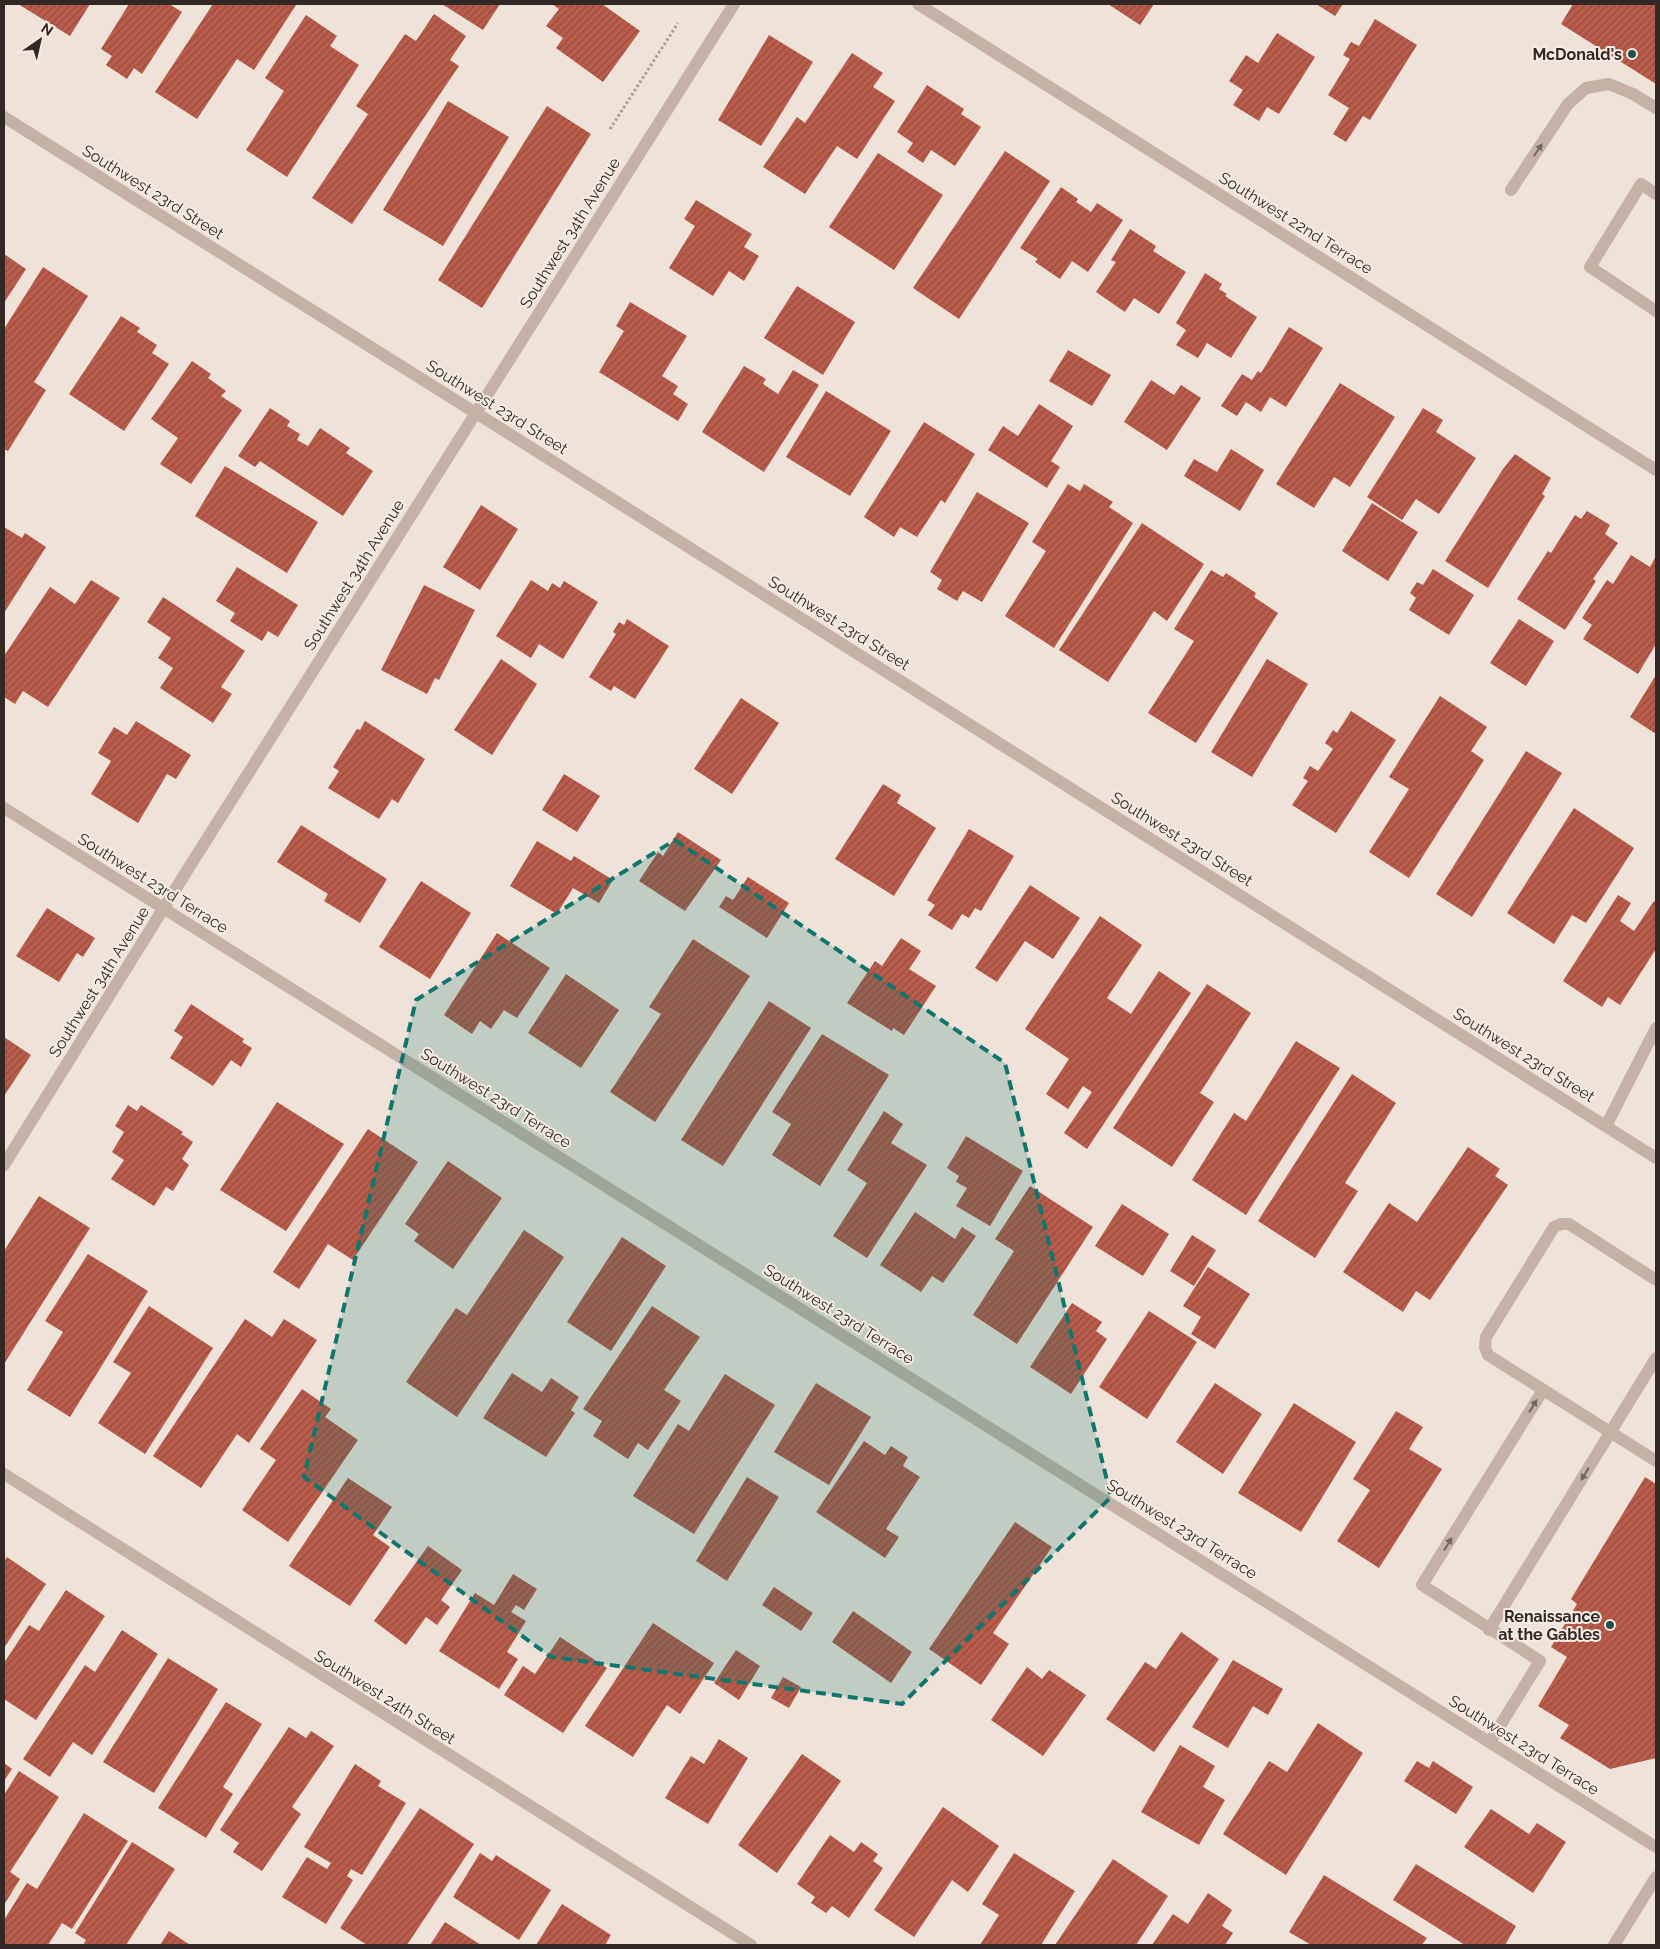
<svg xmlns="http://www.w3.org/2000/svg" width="1660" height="1949" font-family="Raleway,sans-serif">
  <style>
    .building { fill: url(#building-hatch) }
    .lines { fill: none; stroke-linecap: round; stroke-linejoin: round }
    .path { stroke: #b09b91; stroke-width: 3; stroke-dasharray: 2.5 2.5; stroke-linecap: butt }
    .service { stroke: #c5b1a6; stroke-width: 12 }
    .minor { stroke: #c5b1a6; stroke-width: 12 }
    .tertiary { stroke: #c5b1a6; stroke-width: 12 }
    .oneway { fill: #746660 }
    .marked { fill: #0f766e; fill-opacity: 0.2; stroke: #0f766e; stroke-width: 4; stroke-dasharray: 10 6; stroke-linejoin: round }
    .poi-dot { fill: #204f4d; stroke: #f6ece4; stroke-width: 2 }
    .labels { text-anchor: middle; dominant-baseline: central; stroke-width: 4; stroke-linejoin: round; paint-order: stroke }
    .poi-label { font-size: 16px; font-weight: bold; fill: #322926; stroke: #f6ece4; text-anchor: end }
    .street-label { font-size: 16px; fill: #322926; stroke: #f6ece4 }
  </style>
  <defs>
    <pattern id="building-hatch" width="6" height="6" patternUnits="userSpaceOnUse" patternTransform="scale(1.25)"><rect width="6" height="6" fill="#b95c4b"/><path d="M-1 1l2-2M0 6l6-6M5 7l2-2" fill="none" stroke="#974c3e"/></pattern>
  </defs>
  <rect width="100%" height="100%" fill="#eee2d9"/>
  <g class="building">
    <polygon points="18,4 90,4 70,36"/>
    <polygon points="129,4 169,4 182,12 142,74 134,68 127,79 106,65 112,56 101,49"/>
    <polygon points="213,4 294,4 296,5 254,70 237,59 197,119 155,92"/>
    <polygon points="442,4 500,4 483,30"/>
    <polygon points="552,4 602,4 640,31 603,82 556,48 563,38 546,26 559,9"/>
    <polygon points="1108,4 1154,4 1140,25"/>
    <polygon points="1316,4 1343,4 1335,16"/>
    <polygon points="1573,4 1656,4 1656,84 1561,24"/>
    <polygon points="434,14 466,36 450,60 459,66 352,224 312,198 368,114 356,106 405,34 416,41"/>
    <polygon points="306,15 337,36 330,46 359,65 287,177 246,150 284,91 265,78"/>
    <polygon points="1375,19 1417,45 1370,120 1363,116 1346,142 1333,134 1349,108 1328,95 1350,59 1343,55 1351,42 1359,46"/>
    <polygon points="1277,33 1315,57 1279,114 1267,107 1259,121 1233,105 1243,90 1229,81 1246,55 1258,63"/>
    <polygon points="769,35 813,62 761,146 718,120"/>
    <polygon points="852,53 883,73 873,87 895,101 857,159 837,146 805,194 763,167 797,117 805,123"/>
    <polygon points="927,85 964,109 961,114 981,127 955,166 931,150 923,163 907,152 913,143 897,132"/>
    <polygon points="448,101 509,137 443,246 383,210"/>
    <polygon points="547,106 591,134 482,308 438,280"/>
    <polygon points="1005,151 1050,181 959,319 913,288"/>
    <polygon points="878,153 943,195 894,270 829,227"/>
    <polygon points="1061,187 1078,199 1076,202 1091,212 1097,203 1123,220 1088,272 1072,261 1060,279 1035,262 1038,259 1020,248"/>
    <polygon points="696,200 752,234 744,247 759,256 744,281 729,271 713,296 669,268 695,226 684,219"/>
    <polygon points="1130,229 1156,246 1153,251 1186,272 1159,314 1134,298 1125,312 1096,292 1116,262 1111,260"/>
    <polygon points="4,254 26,269 4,303"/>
    <polygon points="43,267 88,296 34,382 46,390 8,451 4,449 4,329"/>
    <polygon points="1205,273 1222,284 1219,289 1227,294 1225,296 1257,317 1231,358 1207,343 1198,358 1176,345 1186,330 1176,323"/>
    <polygon points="797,286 855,322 823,375 764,338"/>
    <polygon points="630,302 687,336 662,376 678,386 673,394 688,404 678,421 599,372 624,331 616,326"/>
    <polygon points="121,316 140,328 137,332 157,345 152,353 169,364 124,431 69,394"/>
    <polygon points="1289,327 1323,348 1286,407 1270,397 1261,412 1246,402 1237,416 1221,406 1242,374 1252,380 1258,371 1261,373"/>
    <polygon points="1068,350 1111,375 1092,406 1049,381"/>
    <polygon points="192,361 211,374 208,378 226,391 221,396 242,410 191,484 160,464 178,438 151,419"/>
    <polygon points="744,366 766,379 763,384 778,394 793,370 819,385 764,472 702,432"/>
    <polygon points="1151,380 1174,395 1181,385 1201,398 1167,450 1124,422"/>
    <polygon points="1340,383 1395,417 1350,487 1334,477 1314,508 1276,484"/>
    <polygon points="826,391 891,431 850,496 786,457"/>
    <polygon points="1039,404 1073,426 1051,461 1060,467 1047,488 988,450 1003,426 1018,436"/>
    <polygon points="270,408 290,421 287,426 300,434 297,440 308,446 320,428 350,448 346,453 373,471 343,516 260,461 255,467 238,456"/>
    <polygon points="1423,408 1443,420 1436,432 1476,458 1439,514 1416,499 1402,520 1367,497"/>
    <polygon points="924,422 975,454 945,503 941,500 917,537 900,527 894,537 864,517"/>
    <polygon points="1231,449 1264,470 1240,511 1184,476 1194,459 1217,472"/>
    <polygon points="1515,454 1551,478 1542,494 1545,496 1488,588 1445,561 1503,469"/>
    <polygon points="225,466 318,522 287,573 195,516"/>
    <polygon points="1068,484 1080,491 1084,484 1113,502 1109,507 1133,523 1054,648 1005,616 1046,551 1032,542"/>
    <polygon points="977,492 1029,523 982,602 963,591 957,601 937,589 942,580 930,572"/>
    <polygon points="1372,503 1418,532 1388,581 1342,551"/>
    <polygon points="481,505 518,529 480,590 443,567"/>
    <polygon points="1587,511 1610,525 1605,534 1618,543 1593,579 1596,581 1565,630 1517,599 1548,551 1551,553 1575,515 1581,519"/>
    <polygon points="1142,523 1204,564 1167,621 1154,611 1108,682 1059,650"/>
    <polygon points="4,527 22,538 25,533 46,547 4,613"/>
    <polygon points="1631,555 1650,567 1656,556 1656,644 1638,674 1583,639 1592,625 1582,618 1607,580 1613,584"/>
    <polygon points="237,567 298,605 278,637 268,631 262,641 230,621 235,613 216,601"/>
    <polygon points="1433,569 1474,595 1449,635 1409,610 1416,598 1410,593 1417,582 1423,585"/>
    <polygon points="1211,570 1223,577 1226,573 1256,593 1254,597 1278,613 1196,743 1148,713 1194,641 1174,629"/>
    <polygon points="91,580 120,598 48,707 23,691 15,704 4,697 4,656 50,587 75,604"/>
    <polygon points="531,580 548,591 552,583 560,588 564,581 598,602 563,659 539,644 531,658 496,636"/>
    <polygon points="424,585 475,610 439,680 435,678 427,694 381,670"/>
    <polygon points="163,597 245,651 221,687 232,694 213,723 160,688 173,668 158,658 171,638 147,622"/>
    <polygon points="627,619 669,646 635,699 614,686 611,691 589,677 616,634 613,632 619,622 624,625"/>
    <polygon points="1519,619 1554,641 1526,686 1490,663"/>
    <polygon points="501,659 537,684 492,755 454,730"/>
    <polygon points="1267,659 1308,684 1252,777 1211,752"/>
    <polygon points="1656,675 1656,734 1630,717"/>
    <polygon points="1440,696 1487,727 1471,751 1484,760 1409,878 1369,852 1409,789 1389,777"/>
    <polygon points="741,698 779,723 732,794 694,769"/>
    <polygon points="1351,711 1396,740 1336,833 1292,805 1308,781 1303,778 1310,766 1318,771 1333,749 1325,743 1333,730 1337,733"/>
    <polygon points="136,721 191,755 176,779 167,774 138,823 91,794 111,761 98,753 114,727 127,735"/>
    <polygon points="365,721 425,759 398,803 392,799 379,819 328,788 339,771 333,767 357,729 360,730"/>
    <polygon points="1526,751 1562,773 1472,917 1436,894"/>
    <polygon points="564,774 600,796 577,832 542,810"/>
    <polygon points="883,784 901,795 897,803 936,828 894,896 835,859"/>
    <polygon points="1574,808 1634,848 1586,923 1572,915 1554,944 1507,913"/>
    <polygon points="301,825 387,879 360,923 324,901 328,894 277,862"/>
    <polygon points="969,829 1014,856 981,911 975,908 969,918 962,914 952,930 928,915 935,905 927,900"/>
    <polygon points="678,832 721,860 685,911 639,881 658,852 663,856"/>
    <polygon points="537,841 571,861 574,856 613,880 599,903 573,888 557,914 510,886"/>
    <polygon points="748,877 789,903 767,938 719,907 726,896 733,900"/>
    <polygon points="421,881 471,913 430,979 379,947"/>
    <polygon points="1030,885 1080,918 1053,959 1025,941 997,982 975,968"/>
    <polygon points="1618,895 1631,903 1620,921 1634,931 1654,901 1656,903 1656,949 1620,1005 1608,997 1602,1007 1563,981"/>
    <polygon points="47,908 95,938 83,957 77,953 59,982 16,956"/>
    <polygon points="1100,916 1142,945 1107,998 1131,1014 1159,971 1191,993 1087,1149 1064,1133 1092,1092 1083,1086 1068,1109 1046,1094 1069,1059 1025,1029"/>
    <polygon points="497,933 550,968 517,1018 504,1010 491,1029 480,1021 472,1034 444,1015"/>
    <polygon points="901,938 921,951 909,969 936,986 904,1035 893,1028 892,1031 847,1003 875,961 882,966"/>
    <polygon points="693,939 750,976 655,1122 610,1092 661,1014 649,1007"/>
    <polygon points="566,974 619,1010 581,1068 528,1033"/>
    <polygon points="1207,984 1251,1013 1200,1093 1214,1102 1172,1167 1113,1128"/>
    <polygon points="769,1001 811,1028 723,1166 681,1140"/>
    <polygon points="191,1004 244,1039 242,1042 252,1048 241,1067 231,1060 213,1086 170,1058 183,1037 174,1031"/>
    <polygon points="822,1034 889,1075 820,1186 772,1155 791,1124 772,1112"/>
    <polygon points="4,1037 31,1055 4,1096"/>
    <polygon points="1296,1041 1340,1068 1246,1215 1192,1180 1234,1113 1246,1121"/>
    <polygon points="1352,1074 1396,1103 1345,1183 1358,1191 1315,1258 1258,1221"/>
    <polygon points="277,1102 344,1144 286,1231 220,1190"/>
    <polygon points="128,1105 137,1111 141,1105 183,1132 181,1134 193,1142 182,1159 189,1165 173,1191 166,1187 154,1206 111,1179 124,1160 112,1152 124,1132 115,1126"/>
    <polygon points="884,1111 903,1124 891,1143 927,1165 867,1258 833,1236 867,1183 847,1170"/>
    <polygon points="368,1129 418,1162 353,1260 328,1244 299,1289 273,1272"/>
    <polygon points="966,1136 1023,1171 990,1226 956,1206 967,1188 956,1182 959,1176 947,1168"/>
    <polygon points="1468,1147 1500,1169 1495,1176 1508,1185 1430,1300 1416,1291 1403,1312 1343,1272 1389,1203 1417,1222"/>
    <polygon points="448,1161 502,1198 453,1269 414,1241 419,1234 405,1224"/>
    <polygon points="1030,1186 1093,1227 1017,1344 973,1315 1014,1251 995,1239"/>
    <polygon points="39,1196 90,1228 4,1364 4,1251"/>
    <polygon points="1122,1204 1169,1234 1143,1276 1095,1246"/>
    <polygon points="915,1212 955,1239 962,1227 976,1236 943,1283 932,1276 921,1292 880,1265"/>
    <polygon points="524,1230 564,1257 457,1417 406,1382 456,1308 467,1315"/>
    <polygon points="1192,1235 1216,1250 1194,1286 1170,1271"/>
    <polygon points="622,1237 666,1266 611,1351 567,1322"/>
    <polygon points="88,1254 148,1291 70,1417 27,1390 63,1332 45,1321"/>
    <polygon points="1208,1267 1250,1294 1215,1349 1191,1334 1201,1317 1183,1306"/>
    <polygon points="1072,1303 1102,1322 1096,1331 1107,1339 1071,1394 1030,1367"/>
    <polygon points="149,1306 213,1348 145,1454 98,1423 131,1373 113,1362"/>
    <polygon points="652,1306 700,1337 664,1390 681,1401 648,1450 638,1443 628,1459 593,1436 602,1421 583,1409"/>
    <polygon points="1149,1311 1197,1342 1147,1419 1099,1387"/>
    <polygon points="245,1319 272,1337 284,1319 317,1340 249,1443 237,1434 201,1488 153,1456"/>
    <polygon points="512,1373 542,1392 551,1378 579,1397 571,1410 575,1413 546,1457 483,1418"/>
    <polygon points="725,1374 775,1405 694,1534 633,1496 678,1424 689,1431"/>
    <polygon points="816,1383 871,1417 829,1485 774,1452"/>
    <polygon points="1215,1383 1262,1414 1223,1474 1176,1442"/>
    <polygon points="302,1389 331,1409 325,1417 358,1440 288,1542 242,1510 276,1460 260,1449"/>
    <polygon points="1294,1403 1356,1442 1301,1532 1238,1493"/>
    <polygon points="1396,1411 1423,1427 1409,1449 1442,1469 1379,1568 1337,1541 1370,1490 1353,1479"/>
    <polygon points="864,1441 885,1455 891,1446 908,1457 903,1466 920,1477 886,1529 899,1537 885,1558 816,1512"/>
    <polygon points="747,1477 779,1497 727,1581 696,1561"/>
    <polygon points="1645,1477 1656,1484 1656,1758 1610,1769 1560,1738 1569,1725 1538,1706 1567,1657 1551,1647 1577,1604 1571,1599"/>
    <polygon points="348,1478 392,1507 373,1535 390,1547 350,1606 289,1566"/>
    <polygon points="1015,1522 1052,1547 993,1633 1009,1644 981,1685 929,1649"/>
    <polygon points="428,1546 462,1570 441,1600 450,1607 437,1625 426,1617 406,1645 374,1621"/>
    <polygon points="7,1557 46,1584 4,1648 4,1562"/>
    <polygon points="513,1574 537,1589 524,1610 516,1605 511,1612 526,1621 507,1652 518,1659 499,1689 439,1651 475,1593 494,1605"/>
    <polygon points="774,1587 813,1613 801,1631 762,1605"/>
    <polygon points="66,1590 105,1616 36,1720 4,1699 4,1663 29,1625 39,1631"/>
    <polygon points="853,1611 912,1652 891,1683 832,1642"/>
    <polygon points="653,1623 714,1663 680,1714 667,1705 633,1757 585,1726"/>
    <polygon points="122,1630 158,1654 92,1755 73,1742 50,1777 23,1759 85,1665 95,1672"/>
    <polygon points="1181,1632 1219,1659 1154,1752 1106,1719 1145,1662 1156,1669"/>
    <polygon points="560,1637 607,1668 563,1733 504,1695 523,1666 535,1674"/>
    <polygon points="736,1650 760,1666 739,1700 714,1683"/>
    <polygon points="168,1658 218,1689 154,1793 103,1762"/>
    <polygon points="1233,1660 1283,1689 1268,1715 1253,1706 1228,1748 1192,1727"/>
    <polygon points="1027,1667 1042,1679 1049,1670 1086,1695 1043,1756 991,1720"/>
    <polygon points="783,1677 801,1687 789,1708 771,1698"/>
    <polygon points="226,1702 262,1724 223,1787 233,1794 206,1838 158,1808"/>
    <polygon points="1318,1723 1363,1753 1286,1875 1223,1834 1269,1761 1287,1772"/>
    <polygon points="289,1727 306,1738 311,1731 334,1746 292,1807 301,1814 262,1871 233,1852 239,1843 220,1830"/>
    <polygon points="719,1739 748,1758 708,1824 665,1798 691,1756 704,1764"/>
    <polygon points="1180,1745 1215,1766 1203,1787 1225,1800 1199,1845 1141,1812"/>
    <polygon points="802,1754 841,1781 777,1873 738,1845"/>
    <polygon points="1417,1761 1429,1768 1433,1761 1473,1787 1456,1814 1404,1781"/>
    <polygon points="4,1763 12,1769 4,1781"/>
    <polygon points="355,1764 381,1781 378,1786 406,1803 362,1875 351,1869 347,1876 353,1880 326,1924 282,1897 307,1857 327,1869 331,1863 304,1847"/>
    <polygon points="19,1771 59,1797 10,1872 20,1879 4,1905 4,1795"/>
    <polygon points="943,1807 999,1846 968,1892 952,1880 914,1937 874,1910"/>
    <polygon points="420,1808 474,1844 407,1945 367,1945 340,1928"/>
    <polygon points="1491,1809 1529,1834 1537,1823 1566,1842 1533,1893 1464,1847"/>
    <polygon points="84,1813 128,1841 72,1929 62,1923 48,1945 4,1945 4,1920 27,1883 37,1889"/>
    <polygon points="830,1835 854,1852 861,1842 878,1854 873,1861 883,1868 849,1918 832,1906 826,1913 811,1903 815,1897 797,1884"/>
    <polygon points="132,1842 175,1869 126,1945 83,1945 86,1940 75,1933"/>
    <polygon points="480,1853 492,1861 496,1855 551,1890 519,1940 453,1897"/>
    <polygon points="1014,1853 1075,1891 1041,1945 980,1945 999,1915 982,1904"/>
    <polygon points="1113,1859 1168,1896 1136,1945 1055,1945"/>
    <polygon points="1416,1864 1516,1926 1505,1945 1465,1945 1393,1900"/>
    <polygon points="1324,1875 1427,1938 1422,1945 1311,1945 1289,1932"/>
    <polygon points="1208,1893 1232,1910 1222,1926 1233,1933 1225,1945 1152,1945 1173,1914 1188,1924"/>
    <polygon points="562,1904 611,1935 605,1945 536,1945"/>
    <polygon points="445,1922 481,1945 430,1945"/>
    <polygon points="169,1931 190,1945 160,1945"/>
  </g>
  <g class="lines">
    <polyline class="path" points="610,129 678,23"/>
    <g class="service">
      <polyline points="1511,190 1568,104 1586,88 1609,84 1633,94 1656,108"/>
      <polyline points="1656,194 1641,184 1590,267 1656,311"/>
      <polyline points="1606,1126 1656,1028"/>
      <polyline points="1656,1280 1569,1224 1561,1224 1554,1227 1486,1337 1485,1347 1488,1355 1656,1461"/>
      <polyline points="1489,1630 1656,1358"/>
      <polyline points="1490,1742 1540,1661 1422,1585 1543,1390"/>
    </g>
    <g class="minor">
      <polyline points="918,4 1656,470"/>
      <polyline points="4,117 530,447 1656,1158"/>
      <polyline points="4,808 1656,1847"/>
      <polyline points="4,1165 188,869 734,4"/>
      <polyline points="4,1474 751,1945"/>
    </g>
    <polyline class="tertiary" points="1614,1945 1656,1877"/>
  </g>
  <defs><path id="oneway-solid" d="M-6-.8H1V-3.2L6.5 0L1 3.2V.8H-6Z" transform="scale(1.25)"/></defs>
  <g class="oneway">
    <use href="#oneway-solid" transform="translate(1538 150) rotate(-56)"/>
    <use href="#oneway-solid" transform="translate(1533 1406) rotate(-58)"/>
    <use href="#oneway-solid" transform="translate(1585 1474) rotate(122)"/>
    <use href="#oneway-solid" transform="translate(1448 1544) rotate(-58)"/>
  </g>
  <path class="marked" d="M675,840L1005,1063L1111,1497L902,1704L551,1657L304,1477L416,1000Z"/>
  <g class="poi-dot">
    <circle cx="1632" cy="54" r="5"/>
    <circle cx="1610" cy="1625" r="5"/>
  </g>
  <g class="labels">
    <g class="poi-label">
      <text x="1622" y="54">McDonald's</text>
      <text x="1600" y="1616">Renaissance<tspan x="1600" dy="18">at the Gables</tspan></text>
    </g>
    <g class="street-label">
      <text transform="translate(153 192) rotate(32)">Southwest 23rd Street</text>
      <text transform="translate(1296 223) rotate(32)">Southwest 22nd Terrace</text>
      <text transform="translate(570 233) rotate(-58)">Southwest 34th Avenue</text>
      <text transform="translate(497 407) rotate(32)">Southwest 23rd Street</text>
      <text transform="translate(354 575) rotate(-58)">Southwest 34th Avenue</text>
      <text transform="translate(839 623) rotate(32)">Southwest 23rd Street</text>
      <text transform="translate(1182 839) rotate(32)">Southwest 23rd Street</text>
      <text transform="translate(153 883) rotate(32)">Southwest 23rd Terrace</text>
      <text transform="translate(99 982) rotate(-58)">Southwest 34th Avenue</text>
      <text transform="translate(1524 1055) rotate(32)">Southwest 23rd Street</text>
      <text transform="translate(496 1098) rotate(32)">Southwest 23rd Terrace</text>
      <text transform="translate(839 1314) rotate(32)">Southwest 23rd Terrace</text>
      <text transform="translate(1182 1529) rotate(32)">Southwest 23rd Terrace</text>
      <text transform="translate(385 1697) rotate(32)">Southwest 24th Street</text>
      <text transform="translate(1524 1745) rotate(32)">Southwest 23rd Terrace</text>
    </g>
  </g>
  <rect width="1660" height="1949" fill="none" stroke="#322926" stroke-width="10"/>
  <g transform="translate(40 40) rotate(34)" stroke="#f6ece4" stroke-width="4" paint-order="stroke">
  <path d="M0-4L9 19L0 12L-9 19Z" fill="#322926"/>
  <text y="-8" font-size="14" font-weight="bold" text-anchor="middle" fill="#322926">N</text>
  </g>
</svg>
